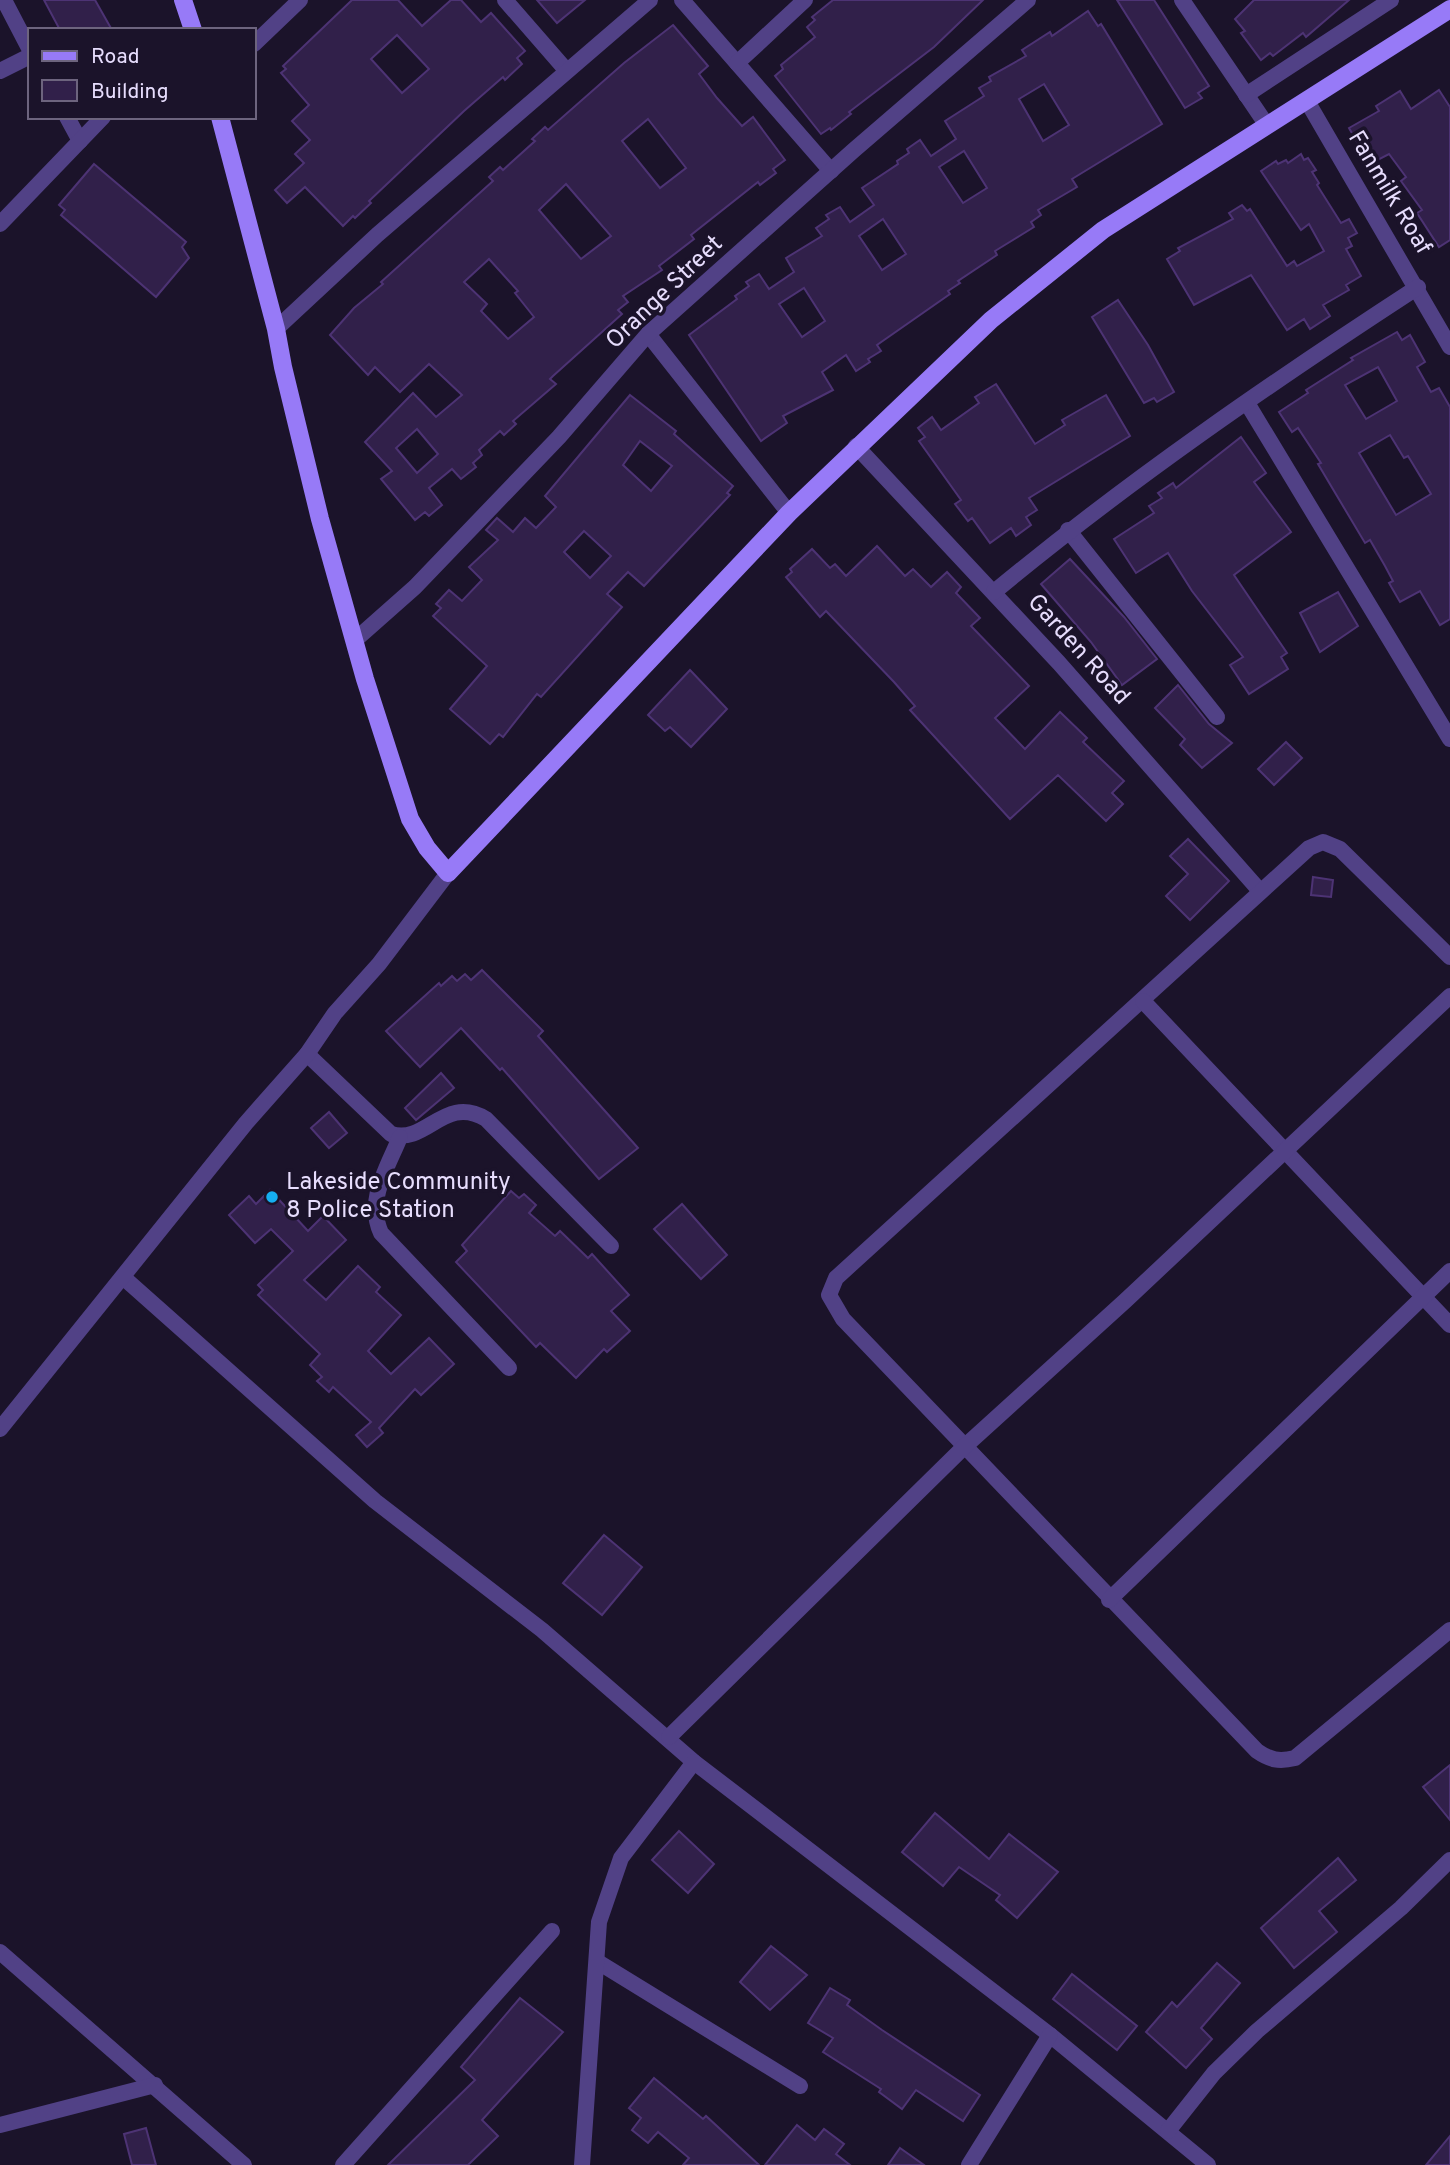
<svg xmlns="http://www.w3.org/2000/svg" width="1450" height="2165" font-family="Overpass,sans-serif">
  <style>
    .building { fill: #31204a; stroke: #4d3374; stroke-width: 2; fill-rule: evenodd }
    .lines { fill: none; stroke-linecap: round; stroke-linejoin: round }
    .street { stroke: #514186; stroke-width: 16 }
    .secondary { stroke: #977af7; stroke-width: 18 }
    .poi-dot { fill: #15aff1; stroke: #1b132a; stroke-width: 2.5 }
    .labels { text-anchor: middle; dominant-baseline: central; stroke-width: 7; stroke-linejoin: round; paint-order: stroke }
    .street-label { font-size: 24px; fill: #e7ddfd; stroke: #1b132a }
    .poi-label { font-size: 24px; fill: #e7ddfd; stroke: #1b132a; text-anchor: start }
  </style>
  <rect width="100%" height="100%" fill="#1b132a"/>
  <g class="building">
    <polygon points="44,0 95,0 112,30 60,30"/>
    <path d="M352,0H398L422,26L451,0H461L481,22L491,13L525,51L517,58L522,64L505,80L503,77L464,111L369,201L371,203L355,218L353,216L343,226L305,187L287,203L275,190L304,163L295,154L310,140L292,121L309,105L281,73L286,69L283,66ZM397,35L429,69L402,93L371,59Z"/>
    <polygon points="537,0 585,0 557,23"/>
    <polygon points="833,0 983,0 934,47 849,112 851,114 831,130 830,128 821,134 775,76 783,69 781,65 815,37 807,27 815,20 812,17"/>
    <polygon points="1117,0 1154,0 1209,86 1198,93 1202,98 1185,108"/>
    <polygon points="1254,0 1349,0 1306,37 1303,33 1273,56 1270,53 1261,60 1241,33 1245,31 1235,19"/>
    <path d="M1088,11L1098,26L1101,24L1162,124L1072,179L1077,187L1038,210L1041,215L1031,222L1034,227L995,251L997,255L958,281L960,283L948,291L950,294L877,345L881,351L868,359L870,362L856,371L846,355L822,372L833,390L783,416L787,423L761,441L689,335L737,299L735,296L749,286L746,282L759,274L769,289L794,272L786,258L822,236L816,228L829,219L826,215L840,207L850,222L874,205L862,188L898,164L897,161L909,153L907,149L920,140L931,156L956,139L945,121L984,96L979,88L991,81L989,77L1026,56L1022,50L1050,32L1052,36ZM1044,84L1069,125L1043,141L1019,99ZM964,151L987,188L963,203L939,167ZM883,219L906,254L882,270L859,236ZM804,288L825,321L802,337L779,304Z"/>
    <path d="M673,25L708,66L699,74L717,98L742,126L753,117L785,160L773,169L776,173L760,185L758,182L691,235L694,239L659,266L662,270L623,296L628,302L618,310L622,314L553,376L550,379L556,384L513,421L516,424L504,435L500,431L479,450L482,455L473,463L476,467L461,479L452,469L429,488L442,505L429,516L425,512L415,520L381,479L392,471L365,442L413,393L436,417L462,395L429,364L400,392L375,367L368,375L330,335L354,308L383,284L381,282L493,181L489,177L500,167L503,170L535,141L532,139L545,127L548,130L624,63ZM648,119L686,168L660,188L622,141ZM566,184L611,236L581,259L539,210ZM489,259L518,291L515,293L534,317L508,339L481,311L487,304L464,282ZM417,429L438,454L417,473L396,448Z"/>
    <polygon points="1439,90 1450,107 1450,240 1439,247 1417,213 1422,210 1401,181 1406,177 1389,154 1370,164 1349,128 1379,111 1376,106 1400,91 1411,109"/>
    <polygon points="1301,154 1304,160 1308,158 1316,170 1312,172 1319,183 1317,185 1341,223 1349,219 1357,233 1348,238 1352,246 1346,249 1361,276 1346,285 1349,290 1323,305 1330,316 1310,329 1304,319 1287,330 1251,275 1194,305 1167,259 1180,251 1178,248 1233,219 1229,213 1242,205 1247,211 1250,209 1287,266 1294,261 1297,266 1324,251 1309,224 1301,230 1261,171 1276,161 1278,164 1286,160 1288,163"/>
    <polygon points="94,164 186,242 182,247 189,258 156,297 61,215 65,210 59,205"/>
    <polygon points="1118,300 1148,345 1174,392 1157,402 1154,398 1144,403 1092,317"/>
    <path d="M1397,332L1402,340L1410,335L1425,362L1417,367L1431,392L1439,388L1450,407V619L1440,625L1420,591L1400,602L1389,583L1393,581L1385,566L1370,540L1365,543L1318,464L1321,463L1298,428L1292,432L1279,412L1308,393L1306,390L1353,360L1351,358ZM1378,367L1397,401L1366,419L1345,385ZM1390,435L1404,458L1408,456L1431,494L1396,515L1359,453Z"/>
    <polygon points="996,384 1035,444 1065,425 1062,420 1106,395 1130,436 1029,498 1037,510 1026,517 1031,525 1016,536 1011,528 990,543 972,518 968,521 955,504 961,500 919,441 925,437 918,428 932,417 941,430 979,403 975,397"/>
    <path d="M630,395L676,431L674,434L733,486L727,493L730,495L644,586L628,572L607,594L622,607L541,697L537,694L503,737L499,734L490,744L450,709L487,666L433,616L441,608L436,604L449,590L462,601L482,580L469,567L498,540L486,530L497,518L513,532L525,518L536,528L556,507L545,496ZM640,441L672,466L651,491L623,465ZM584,531L611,556L590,578L564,552Z"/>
    <polygon points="1241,437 1266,473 1254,482 1291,532 1234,575 1287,653 1281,657 1288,669 1249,694 1230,665 1243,657 1192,591 1168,553 1136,573 1114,539 1154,513 1149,506 1162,498 1158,493 1173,483 1176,488"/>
    <polygon points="877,546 905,576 913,569 931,587 947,572 961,587 956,593 980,618 971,626 1029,686 995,718 1025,749 1060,712 1087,738 1083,742 1124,781 1112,793 1123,804 1106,821 1058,775 1010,819 910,710 915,706 894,682 826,611 820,617 786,577 792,572 790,569 812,549 830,568 835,564 846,576"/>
    <polygon points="1070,559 1124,617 1157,659 1122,685 1091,642 1041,584"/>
    <polygon points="1338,592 1358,626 1320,652 1300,613"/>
    <polygon points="690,670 727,709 691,747 670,727 665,731 648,715"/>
    <polygon points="1178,685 1209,724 1232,743 1202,768 1180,745 1185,739 1155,708"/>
    <polygon points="1286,742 1302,758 1274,785 1258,769"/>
    <polygon points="1188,839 1229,881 1190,920 1166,896 1188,874 1170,856"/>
    <polygon points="1313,877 1333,880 1331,897 1311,895"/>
    <polygon points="482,970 543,1031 538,1036 638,1148 599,1179 502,1068 500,1070 461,1028 420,1067 386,1031 439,983 441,986 452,976 457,981 465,974 471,980"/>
    <polygon points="441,1073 454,1088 416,1120 405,1108"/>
    <polygon points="329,1112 347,1133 329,1148 311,1128"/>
    <polygon points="270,1190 308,1231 323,1216 346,1240 304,1280 326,1300 358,1266 380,1287 376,1292 401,1315 368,1351 391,1374 429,1338 454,1364 421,1395 415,1389 379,1428 383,1433 367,1447 356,1435 371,1422 333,1387 329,1392 317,1381 322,1377 310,1365 320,1354 258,1295 263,1290 258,1285 293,1251 271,1229 255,1243 229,1215 249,1196 256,1204"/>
    <polygon points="511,1191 519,1198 524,1194 536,1205 529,1213 555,1236 560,1231 588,1258 592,1254 629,1295 611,1311 630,1331 607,1352 604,1349 576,1378 540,1343 536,1347 456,1262 467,1251 462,1245"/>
    <polygon points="682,1204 727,1255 701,1279 654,1229"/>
    <polygon points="604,1535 642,1567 602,1615 563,1583"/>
    <polygon points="1450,1765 1450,1820 1423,1787"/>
    <polygon points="935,1813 989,1859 1009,1834 1058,1872 1017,1918 996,1900 1000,1895 959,1867 943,1886 902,1852"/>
    <polygon points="679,1831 714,1864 688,1893 652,1860"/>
    <polygon points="1338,1858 1356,1880 1319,1911 1337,1932 1294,1968 1261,1928"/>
    <polygon points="771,1946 807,1975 770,2010 740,1982"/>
    <polygon points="1217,1963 1240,1983 1201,2028 1212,2039 1186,2068 1146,2032 1172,2002 1177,2007"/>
    <polygon points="1072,1974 1137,2026 1117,2050 1053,1999"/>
    <polygon points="830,1988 850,2000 847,2005 882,2030 980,2095 963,2121 916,2090 902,2109 879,2092 881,2089 823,2052 833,2038 808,2023"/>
    <polygon points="520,1998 563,2032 482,2120 498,2136 468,2165 388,2165 475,2080 461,2067"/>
    <polygon points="654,2078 703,2119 706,2116 759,2165 683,2165 689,2158 658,2132 648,2143 632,2130 641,2118 629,2108"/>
    <polygon points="797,2125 815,2140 824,2129 844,2144 836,2154 850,2165 765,2165"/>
    <polygon points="146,2128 156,2165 132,2165 124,2134"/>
    <polygon points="1450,2136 1450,2165 1426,2165"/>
    <polygon points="900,2148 924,2165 888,2165"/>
  </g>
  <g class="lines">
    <g class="street">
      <polyline points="4,0 30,50"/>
      <polyline points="505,0 566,70"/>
      <polyline points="682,0 831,171"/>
      <polyline points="1182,0 1266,124"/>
      <polyline points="254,44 300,0"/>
      <polyline points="737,63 805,0"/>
      <polyline points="0,71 30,56"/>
      <polyline points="1246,95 1391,0"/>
      <polyline points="1307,101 1450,347"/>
      <polyline points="67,117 80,141"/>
      <polyline points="0,224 103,117"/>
      <polyline points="276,329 377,235 650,0"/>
      <polyline points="648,334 789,513"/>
      <polyline points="1247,403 1450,739"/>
      <polyline points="856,446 1059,663 1260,891"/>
      <polyline points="1068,530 1217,717"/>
      <path d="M994,592C1128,481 1272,382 1418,287"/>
      <polyline points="354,641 415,587 559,437 648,334 854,150 1028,0"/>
      <path d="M1450,957L1340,849L1323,842L1309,848L836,1278L829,1295L843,1319L1257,1751C1270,1760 1279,1762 1295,1758L1450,1630"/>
      <polyline points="1143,1001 1450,1325"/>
      <path d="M307,1054L391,1134C427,1145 444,1094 486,1119L611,1246"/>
      <path d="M400,1137C387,1169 366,1200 381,1233L509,1368"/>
      <polyline points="124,1278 375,1501 542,1630 694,1762 1050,2035 1208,2165"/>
      <polyline points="0,1429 246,1123 307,1054 335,1013 379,964 448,873"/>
      <polyline points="1109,1600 1450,1271"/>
      <polyline points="669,1737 963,1448 1125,1301 1450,996"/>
      <polyline points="0,1952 244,2165"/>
      <polyline points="598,1962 800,2086"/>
      <polyline points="0,2125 155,2085"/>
      <polyline points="1168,2131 1214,2073 1257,2031 1401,1908 1450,1860"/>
      <polyline points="343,2165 552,1931"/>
      <polyline points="582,2165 599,1922 621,1858 694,1762"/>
      <polyline points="969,2165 1050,2035"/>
    </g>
    <g class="secondary">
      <polyline points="183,0 193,30"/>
      <polyline points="220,117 276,329 283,367 320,519 365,679 410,819 427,848 448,873 789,513 991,320 1103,230 1450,9"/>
    </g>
  </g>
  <circle class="poi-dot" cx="272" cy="1197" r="7"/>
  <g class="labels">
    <g class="street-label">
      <text transform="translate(1389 193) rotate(59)">Fanmilk Roaf</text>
      <text transform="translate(665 293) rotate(-44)">Orange Street</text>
      <text transform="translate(1078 650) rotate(48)">Garden Road</text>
    </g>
    <g class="poi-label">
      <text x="286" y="1183">Lakeside Community<tspan x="286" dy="28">8 Police Station</tspan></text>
    </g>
  </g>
  <rect x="28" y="28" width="228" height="91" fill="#1b132a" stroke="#6d647e" stroke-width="2"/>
  <rect x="42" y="51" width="35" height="10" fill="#977af7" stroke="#6d647e" stroke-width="2"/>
  <text x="91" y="63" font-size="21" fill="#e7ddfd">Road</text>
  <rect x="42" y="80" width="35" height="21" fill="#31204a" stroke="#6d647e" stroke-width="2"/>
  <text x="91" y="98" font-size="21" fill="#e7ddfd">Building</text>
</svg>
